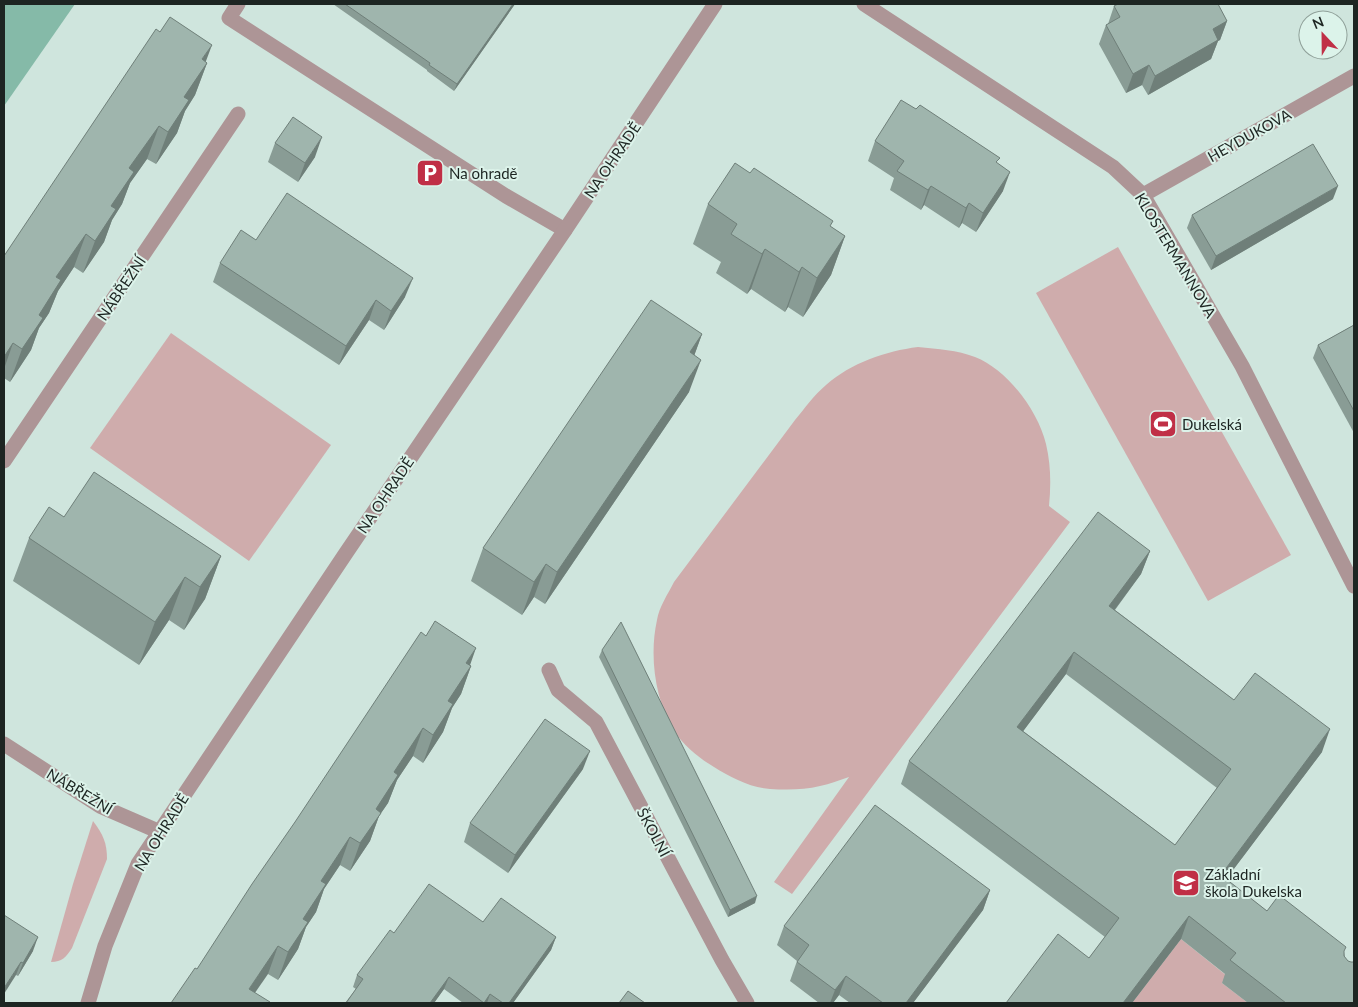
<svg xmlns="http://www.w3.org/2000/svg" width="1358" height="1007" font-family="Lato,sans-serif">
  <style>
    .green { fill: #cfacac }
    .water { fill: #85baa8 }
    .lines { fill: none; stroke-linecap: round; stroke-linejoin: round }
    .minor { stroke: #ad9596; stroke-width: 15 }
    .wall { fill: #899c95; fill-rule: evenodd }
    .shaded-wall { fill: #6f7f79 }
    .building { fill: #9fb5ad; stroke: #6f7f79; fill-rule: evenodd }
    .labels { text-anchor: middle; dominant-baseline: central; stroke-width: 4; stroke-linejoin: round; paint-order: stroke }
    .street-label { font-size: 15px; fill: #1d2522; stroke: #dcf3ea }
    .poi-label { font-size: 15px; fill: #1d2522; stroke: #dcf3ea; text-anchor: start }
  </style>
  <rect width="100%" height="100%" fill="#cfe5dd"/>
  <g class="green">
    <polygon points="1118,247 1291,555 1208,601 1036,293"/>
    <polygon points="171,333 331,445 249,561 90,448"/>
    <path d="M918,347C938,349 957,350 975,357C1008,370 1038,411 1046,444C1051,465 1051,486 1049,506L1070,522L792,894L774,882L849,777C839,780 830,784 820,786C804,790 787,790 770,789C751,788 730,777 714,767C699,758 684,746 674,731C655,700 649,656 657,620C659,607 668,594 674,582L795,420C805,408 814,395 826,385C851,363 886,351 918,347Z"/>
    <path d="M93,821C103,834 107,843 107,859L72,948C66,957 62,962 51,962L73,884Z"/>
    <polygon points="1181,939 1227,976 1222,983 1248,1003 1132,1003"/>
  </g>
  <polygon class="water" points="4,4 75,4 4,106"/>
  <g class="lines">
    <g class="minor">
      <polyline points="238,4 229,18 506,196 565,230"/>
      <polyline points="864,4 1113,167 1143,195 1242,366 1354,586"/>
      <polyline points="1143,195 1354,76"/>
      <polyline points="4,461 238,114"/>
      <polyline points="549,670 558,690 596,722 722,960 747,1003"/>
      <polyline points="4,744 100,806 160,832"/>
      <polyline points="88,1003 105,946 138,864 346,553 565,230 715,4"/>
    </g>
  </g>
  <g class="wall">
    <polygon points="333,4 515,4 454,91 427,71 427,70"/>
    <polygon points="1114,6 1227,21 1220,40 1218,41 1211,59 1148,95 1142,85 1126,93 1099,44 1106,25 1108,24"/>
    <polygon points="205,62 207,63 195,95 185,111 177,133 156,164 147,159 130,183 122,204 112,220 104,242 83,273 74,267 58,291 49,313 39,328 31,350 10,382 4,378 4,256"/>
    <polygon points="875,141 997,163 1003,191 976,232 962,223 959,228 924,205 921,210 890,190 894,178 868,161"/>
    <polygon points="275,143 315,157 298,182 268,162"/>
    <polygon points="1333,199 1211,270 1187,228 1192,215"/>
    <polygon points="708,204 831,227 845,236 831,275 803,317 788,307 785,312 751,289 747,294 716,273 721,262 693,244"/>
    <polygon points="256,240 405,297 384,330 369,320 339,365 213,282 220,263"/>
    <polygon points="1354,325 1354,433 1313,358 1318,345"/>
    <polygon points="702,334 694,356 689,392 545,604 534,597 522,615 471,581 483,548"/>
    <polygon points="64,517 221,556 205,599 184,630 169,620 139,665 13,581 29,538"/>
    <path d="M1150,551L1141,574L1115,610L1234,700L1322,752L1226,879L1267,911L1344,952L1354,1003H1248L1222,983L1225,974L1181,939L1132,1003H1006L1089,958L1105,937L901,784L909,761ZM1066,674L1217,788L1175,845L1023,731Z"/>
    <polygon points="602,650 755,903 728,917 599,657"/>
    <polygon points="470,665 471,666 461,694 452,708 443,732 423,763 413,756 397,780 388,803 379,816 370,841 350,871 340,865 324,889 316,912 306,927 298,949 278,980 268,974 197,969"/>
    <polygon points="583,769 508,873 464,842 470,823"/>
    <polygon points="990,890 983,910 913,1003 850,1003 839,995 833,1003 819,1003 790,981 797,961 777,945 784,926"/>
    <polygon points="4,915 33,951 18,976 16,975"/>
    <polygon points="483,922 556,937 551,950 513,1003 463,1003 444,989 434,1003 345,1003 356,989 353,987 357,975 394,933"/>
  </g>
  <g class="shaded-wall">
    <polygon points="513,4 515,4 454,91 457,84"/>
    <polygon points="1227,21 1220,40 1218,41 1211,59 1148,95 1155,76 1213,29"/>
    <polygon points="212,45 203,69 207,63 195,95 185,111 177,133 156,164 168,132 202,59"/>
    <polygon points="1149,65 1142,85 1126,93 1133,74"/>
    <polygon points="159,126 147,159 130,183 122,204 112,220 104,242 83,273 95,241 129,168"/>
    <polygon points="322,137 315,157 298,182 305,163"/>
    <polygon points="1010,172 1003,191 976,232 983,213"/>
    <polygon points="931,186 924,205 921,210 928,190"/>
    <polygon points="1338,186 1333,199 1211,270 1216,256"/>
    <polygon points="969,203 962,223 959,228 966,208"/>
    <polygon points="86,234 74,267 58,291 49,313 39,328 31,350 10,382 22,349 56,277"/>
    <polygon points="845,236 831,275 803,317 817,278"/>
    <polygon points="765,249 751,289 747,294 762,254"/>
    <polygon points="802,267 788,307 785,312 799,272"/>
    <polygon points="413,278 405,297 384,330 391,311"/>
    <polygon points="376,300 369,320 339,365 346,346"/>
    <polygon points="702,334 690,367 690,352"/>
    <polygon points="13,343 4,369 4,357"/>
    <polygon points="701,360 689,392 545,604 557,572"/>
    <polygon points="1150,551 1141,574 1101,628 1109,606"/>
    <polygon points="221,556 205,599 184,630 200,587"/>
    <polygon points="546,564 534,597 522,615 534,582"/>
    <polygon points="185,577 169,620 139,665 155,622"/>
    <polygon points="476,648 468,671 471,666 461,694 452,708 443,732 423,763 433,735 448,701 466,663"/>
    <polygon points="1074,652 1066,674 1009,750 1017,727"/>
    <polygon points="423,728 413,756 397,780 388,803 379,816 370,841 350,871 360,843 394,772"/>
    <polygon points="1330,729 1322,752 1212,898 1221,875"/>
    <polygon points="590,751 583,769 508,873 515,855"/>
    <polygon points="350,837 340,865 324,889 316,912 306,927 298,949 278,980 288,952 321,881"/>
    <polygon points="990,890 983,910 913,1003 906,1003"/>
    <polygon points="757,896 755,903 728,917 730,910"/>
    <polygon points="1189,916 1181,939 1132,1003 1123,1003"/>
    <polygon points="38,937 33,951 18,976 23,963"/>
    <polygon points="556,937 551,950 513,1003 509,1003"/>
    <polygon points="278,946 268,974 248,1003 249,989"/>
    <polygon points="21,962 16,975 4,994 4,988"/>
    <polygon points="846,976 839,995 833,1003 830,1003 835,990"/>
    <polygon points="449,977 444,989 434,1003 430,1003"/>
    <polygon points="490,994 487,1003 484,1003"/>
  </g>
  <g class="building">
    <polygon points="345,4 513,4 457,84 429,65 430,63"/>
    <polygon points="1118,4 1218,4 1227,21 1213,29 1218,40 1155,76 1149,65 1133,74 1106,25 1120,17 1114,6"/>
    <polygon points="170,17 212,45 202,59 207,63 184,97 189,100 168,132 159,126 129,168 134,172 111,206 116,209 95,241 86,234 56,277 61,280 39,315 43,318 22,349 13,343 4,357 4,256 156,29 160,32"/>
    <polygon points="901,100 916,109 920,105 1000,158 996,162 1010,172 983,213 969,203 966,208 931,186 928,190 897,171 904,161 875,141"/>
    <polygon points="293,117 322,137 305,163 275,143"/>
    <polygon points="1313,144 1338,186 1216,256 1192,215"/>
    <polygon points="735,163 750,173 754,168 833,221 830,226 845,236 817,278 802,267 799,272 765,249 762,254 731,234 737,224 708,204"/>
    <polygon points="287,193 413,278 391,311 376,300 346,346 220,263 241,230 256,240"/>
    <polygon points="651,300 702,334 690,352 701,360 557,572 546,564 534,582 483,548"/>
    <polygon points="1354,325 1354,411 1318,345"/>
    <polygon points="94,472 221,556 200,587 185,577 155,622 29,538 49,507 64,517"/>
    <path d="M1098,512L1150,551L1109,606L1234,700L1255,673L1330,729L1221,875L1267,911L1279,895L1346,947L1344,951V956L1348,961L1351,962H1354V1003H1286L1230,960L1236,953L1189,916L1123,1003H1006L1058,934L1089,958L1119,918L909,761ZM1074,652L1231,769L1175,845L1017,727Z"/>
    <polygon points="435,621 476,648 466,663 471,666 448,701 453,704 433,735 423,728 394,772 398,775 376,809 381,813 360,843 350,837 321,881 326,884 303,919 308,922 288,952 278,946 249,989 270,1002 270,1003 171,1003 195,968 197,969 252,884 295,822 421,632 426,636"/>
    <polygon points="621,622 757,896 730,910 602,650"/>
    <polygon points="545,719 590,751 515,855 470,823"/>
    <polygon points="875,805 990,890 906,1003 883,1003 846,976 835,990 797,962 809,945 784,926"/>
    <polygon points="429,884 483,922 501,898 556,937 509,1003 503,1003 490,994 484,1003 449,977 430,1003 346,1003 363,979 357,975 390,930 394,933"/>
    <polygon points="4,915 38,937 23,963 21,962 4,988"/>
    <polygon points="628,991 645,1003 619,1003"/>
  </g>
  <defs>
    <g id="parking-square" transform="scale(1.4375)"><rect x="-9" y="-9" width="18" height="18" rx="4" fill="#c02f46" stroke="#dcf3ea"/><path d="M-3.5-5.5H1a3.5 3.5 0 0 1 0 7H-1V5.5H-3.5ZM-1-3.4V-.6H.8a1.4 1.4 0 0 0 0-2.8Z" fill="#fff"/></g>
    <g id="stadium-square" transform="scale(1.4375)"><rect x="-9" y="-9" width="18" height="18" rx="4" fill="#c02f46" stroke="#dcf3ea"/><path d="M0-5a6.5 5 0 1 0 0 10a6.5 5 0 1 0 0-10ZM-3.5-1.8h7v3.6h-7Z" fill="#fff"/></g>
    <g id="school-square" transform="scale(1.4375)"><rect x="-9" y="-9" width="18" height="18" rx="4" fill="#c02f46" stroke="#dcf3ea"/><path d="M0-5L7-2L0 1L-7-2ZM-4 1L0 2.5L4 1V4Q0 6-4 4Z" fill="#fff"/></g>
  </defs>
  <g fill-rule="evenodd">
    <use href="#parking-square" x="430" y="173"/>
    <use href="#stadium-square" x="1163" y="424"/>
    <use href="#school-square" x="1186" y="883"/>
  </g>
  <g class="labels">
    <g class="street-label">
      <text transform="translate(1249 135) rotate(-29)">HEYDUKOVA</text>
      <text transform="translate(612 160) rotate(-56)">NA OHRADĚ</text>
      <text transform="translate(1176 255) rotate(59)">KLOSTERMANNOVA</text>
      <text transform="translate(121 288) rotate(-56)">NÁBŘEŽNÍ</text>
      <text transform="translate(385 495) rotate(-56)">NA OHRADĚ</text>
      <text transform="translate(80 791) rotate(31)">NÁBŘEŽNÍ</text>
      <text transform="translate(161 832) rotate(-58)">NA OHRADĚ</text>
      <text transform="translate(654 832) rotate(62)">ŠKOLNÍ</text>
    </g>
    <g class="poi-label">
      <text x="449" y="173">Na ohradě</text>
      <text x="1182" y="424">Dukelská</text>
      <text x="1205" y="874">Základní<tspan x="1205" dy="17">škola Dukelska</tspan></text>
    </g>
  </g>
  <rect width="1358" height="1007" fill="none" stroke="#1d2522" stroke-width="10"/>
  <g transform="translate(1323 35) rotate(338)"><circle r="24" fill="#dcf3ea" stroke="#90a19a"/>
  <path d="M0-4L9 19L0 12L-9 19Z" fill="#c02f46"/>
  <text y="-8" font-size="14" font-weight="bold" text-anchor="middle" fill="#1d2522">N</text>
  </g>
</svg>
